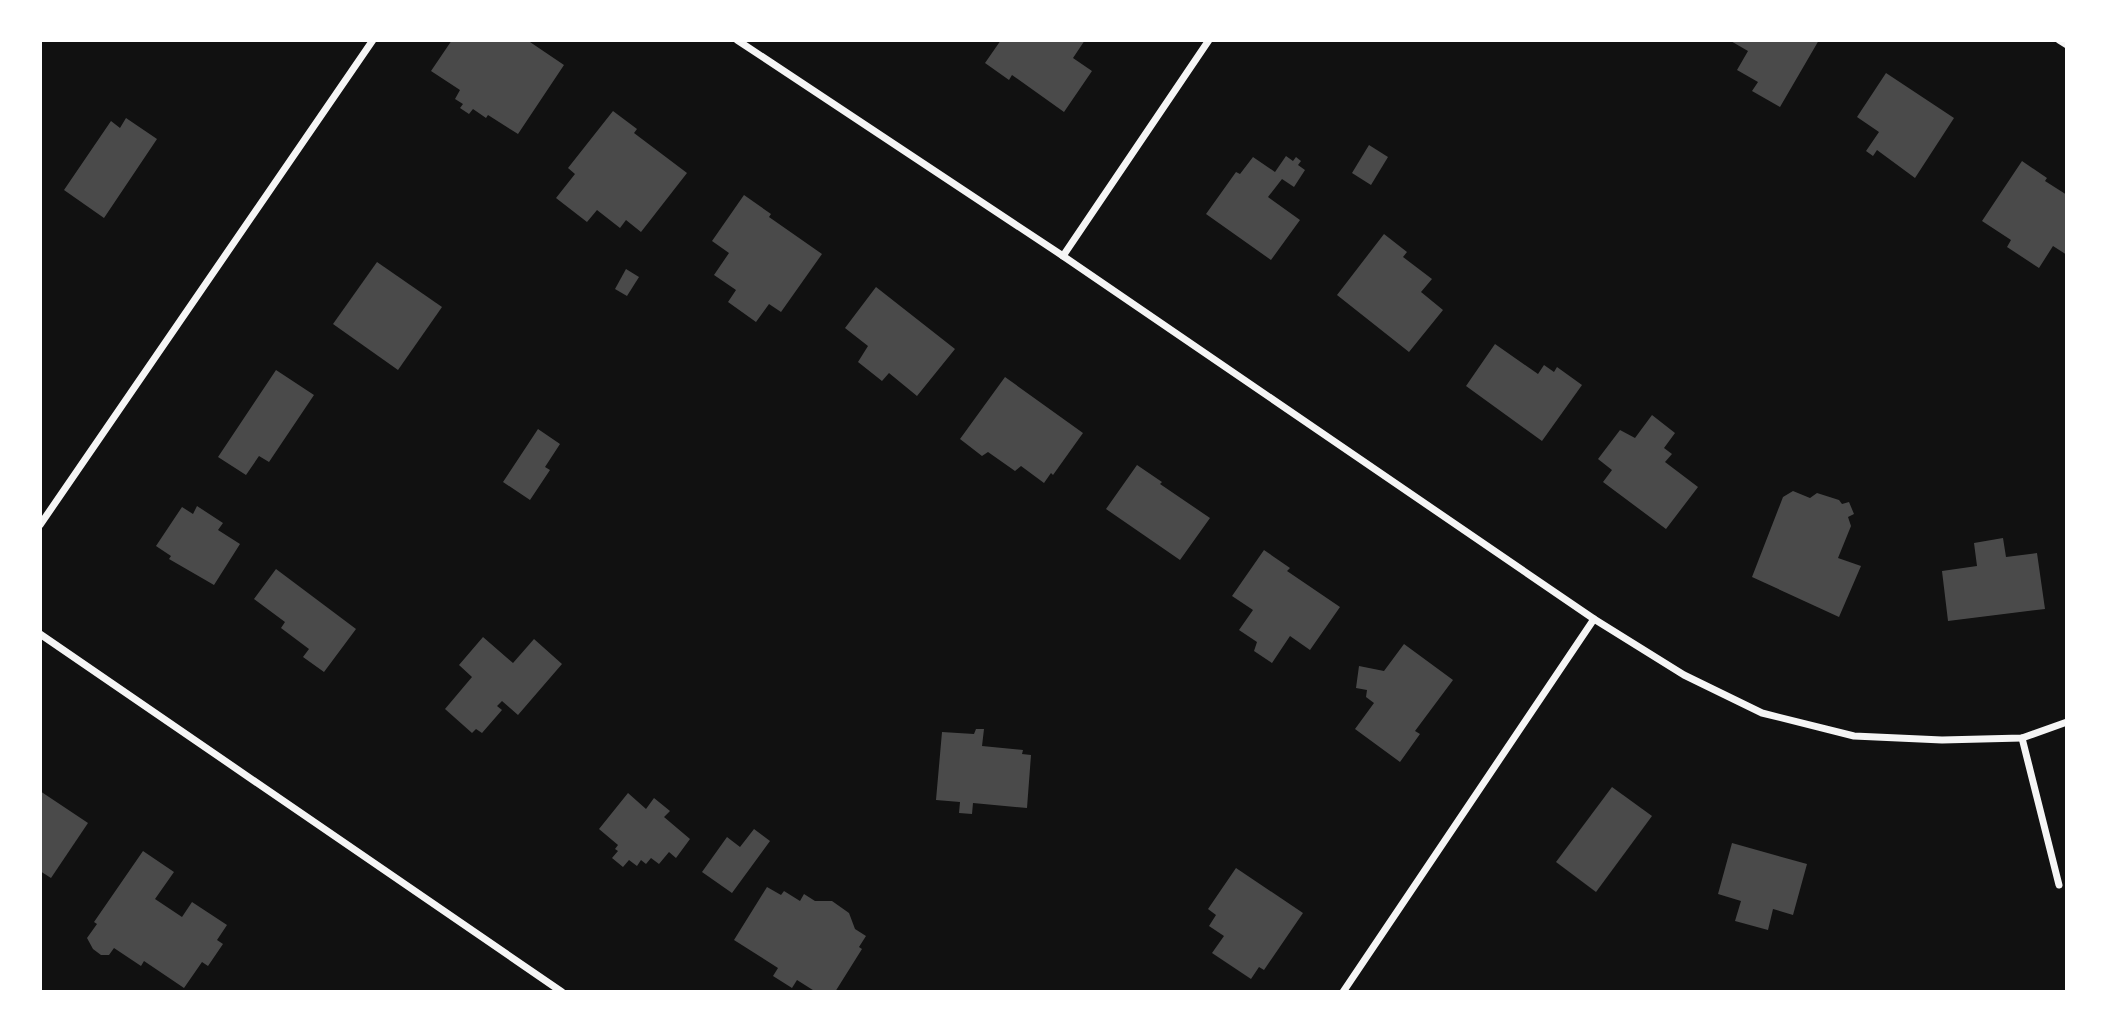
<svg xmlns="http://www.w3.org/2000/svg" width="2107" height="1032" font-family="Karla,sans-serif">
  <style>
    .building { fill: #4a4a4a }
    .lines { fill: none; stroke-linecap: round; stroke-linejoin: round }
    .minor { stroke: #f5f5f5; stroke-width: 7 }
  </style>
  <rect width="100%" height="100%" fill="#111"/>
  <g class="building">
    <polygon points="452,40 527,40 564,65 518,134 488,115 486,118 473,109 469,114 460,108 463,104 455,99 460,90 431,71"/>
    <polygon points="1001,40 1049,40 1052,42 1054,40 1085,40 1073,58 1092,71 1064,112 1012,75 1009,80 985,63"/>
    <polygon points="1729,40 1819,40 1780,107 1752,91 1758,82 1737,70 1748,51"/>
    <polygon points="1886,73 1954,118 1915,178 1877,150 1873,156 1866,151 1879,132 1857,117"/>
    <polygon points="613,111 637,129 634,133 687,173 641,232 626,220 620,228 597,210 587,222 556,198 575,174 568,168"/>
    <polygon points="126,118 157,139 104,218 64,190 111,121 120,128"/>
    <polygon points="1369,145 1388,157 1371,185 1352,173"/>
    <polygon points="1286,156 1293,161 1296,157 1301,161 1298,165 1305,170 1294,187 1282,179 1268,197 1300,220 1271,260 1206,214 1236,172 1240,174 1253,157 1275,172"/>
    <polygon points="2022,161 2047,178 2045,181 2067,195 2067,255 2053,246 2039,268 2007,247 2011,240 1982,221"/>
    <polygon points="744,195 771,214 769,217 822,254 781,312 769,304 756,322 728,302 736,290 714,275 729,253 712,241"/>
    <polygon points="1384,234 1407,252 1403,257 1432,279 1421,292 1443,310 1409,352 1337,295"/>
    <polygon points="377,262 442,307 398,370 333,324"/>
    <polygon points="626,269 639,277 627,296 615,289"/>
    <polygon points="876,287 955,349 917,396 889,373 882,381 858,362 868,346 845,328"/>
    <polygon points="1495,344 1538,374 1544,365 1554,372 1557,367 1582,385 1542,441 1466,386"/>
    <polygon points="276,370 314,395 269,462 259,456 246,475 218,457"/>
    <polygon points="1005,377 1083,433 1053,475 1051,473 1044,483 1021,466 1015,471 988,452 982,456 960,439"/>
    <polygon points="1652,415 1675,433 1664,448 1672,454 1665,462 1698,487 1666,529 1603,482 1612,470 1598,459 1620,430 1635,438"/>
    <polygon points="538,429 560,444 545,467 550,470 530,500 503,482"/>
    <polygon points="1137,465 1162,482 1160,484 1210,518 1180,560 1106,509"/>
    <polygon points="1793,491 1810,498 1817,493 1839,500 1842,504 1849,502 1854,514 1848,517 1851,526 1838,558 1861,566 1839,617 1752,577 1783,497"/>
    <polygon points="197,506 223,523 218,530 240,544 214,585 169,559 171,556 156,546 182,507 193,514"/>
    <polygon points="2003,538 2006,557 2037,553 2045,609 1948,621 1942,571 1977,566 1974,543"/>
    <polygon points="1264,550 1290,568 1287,571 1340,607 1310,650 1290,636 1272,663 1254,651 1257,642 1239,630 1253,610 1232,596"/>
    <polygon points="276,569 356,629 324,672 303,657 309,649 281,628 285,622 254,599"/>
    <polygon points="483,637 513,663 534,639 562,664 518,715 502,701 497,706 502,710 482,733 476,729 472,733 445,709 472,677 459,665"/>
    <polygon points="1404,644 1453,680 1415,731 1420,734 1400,762 1355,729 1374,703 1366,697 1367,690 1356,688 1359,666 1384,671"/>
    <polygon points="976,729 984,729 982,746 1023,750 1022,754 1031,755 1027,808 973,803 972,814 959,813 960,802 936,800 942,732 974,734"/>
    <polygon points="1612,787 1652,816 1596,892 1556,862"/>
    <polygon points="40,791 88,823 51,878 40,871"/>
    <polygon points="628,793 646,809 654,798 670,811 664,817 690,839 676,858 669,852 659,864 651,858 646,864 641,860 637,866 629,860 623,867 612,858 618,851 615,849 618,845 599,829"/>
    <polygon points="754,829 770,841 732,893 702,872 727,837 740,847"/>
    <polygon points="1732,843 1807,864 1793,915 1773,909 1768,930 1735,921 1741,901 1718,894"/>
    <polygon points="143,851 174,872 155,899 182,917 192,902 227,925 217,940 223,944 208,966 202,962 184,988 144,961 141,966 114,948 109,955 101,955 93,949 87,938 97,924 94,922"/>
    <polygon points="1236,868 1303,913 1264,970 1259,967 1251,979 1212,953 1224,936 1209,926 1216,915 1208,909"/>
    <polygon points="767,887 781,895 784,891 800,901 804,894 815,901 832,901 849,913 855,929 866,936 859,947 862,949 835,992 816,992 797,980 792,988 773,976 778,968 734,940"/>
  </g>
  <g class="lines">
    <g class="minor">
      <polyline points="737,40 1063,256 1594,619 1684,675 1762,713 1854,736 1942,740 2022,738 2067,722"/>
      <polyline points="2059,40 2067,45"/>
      <polyline points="1063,256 1209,40"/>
      <polyline points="40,525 373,40"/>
      <polyline points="40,634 562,992"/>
      <polyline points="2022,738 2059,885"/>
      <polyline points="1343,992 1594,619"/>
    </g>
  </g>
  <rect width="2107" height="1032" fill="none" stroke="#ffffff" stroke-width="84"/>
</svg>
